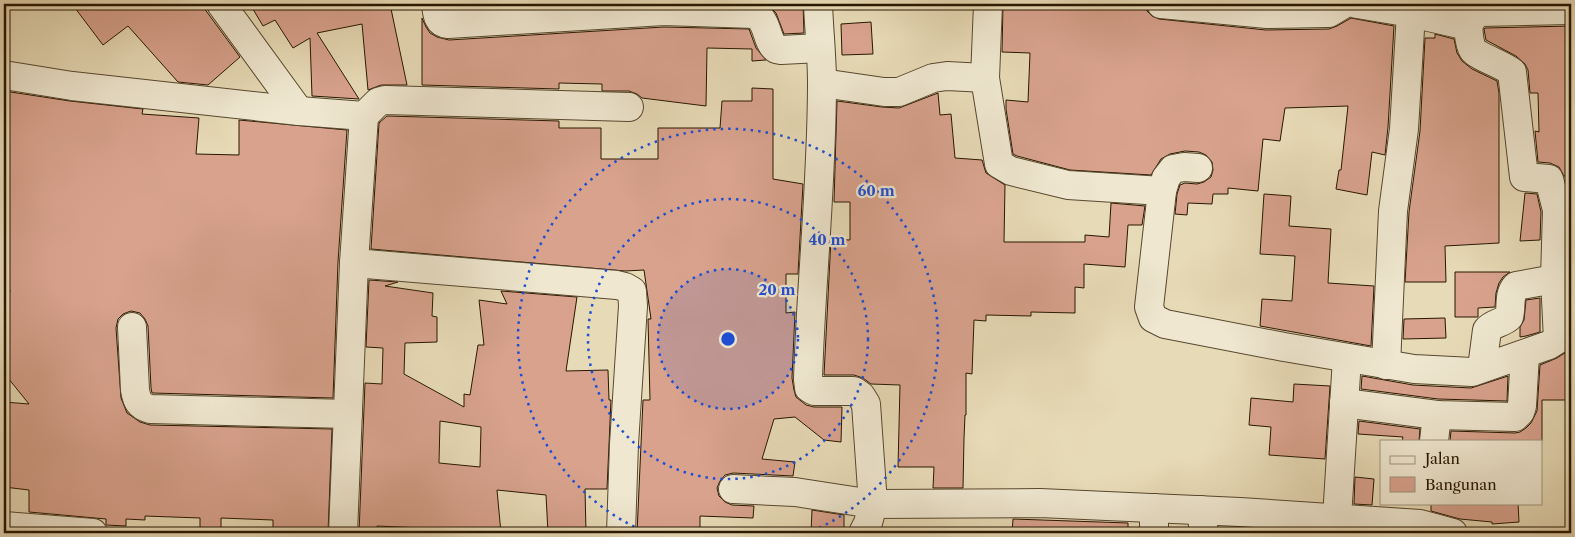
<svg xmlns="http://www.w3.org/2000/svg" width="1575" height="537" font-family="'Libre Caslon Text',serif">
  <style>
    .building { fill: #d8a28d; stroke: #281700; fill-rule: evenodd }
    .lines { fill: none; stroke-linecap: round; stroke-linejoin: round }
    .minor-casing { stroke: #58482e; stroke-width: 30 }
    .minor { stroke: #efe7d0; stroke-width: 28 }
    .ring { fill: none; stroke: #1d4ed8; stroke-width: 2.5; stroke-dasharray: 2.5 5 }
    .centre { fill: #1d4ed8; stroke: #efe7d0; stroke-width: 2.5 }
    .ring-label { font-size: 15px; text-anchor: middle; font-weight: bold; fill: #1d4ed8; stroke: #efe7d0; stroke-width: 4.5; stroke-linejoin: round; paint-order: stroke }
  </style>
  <rect width="100%" height="100%" fill="#e7dab6"/>
  <filter id="stains"><feTurbulence type="fractalNoise" baseFrequency=".004" numOctaves="4"/><feColorMatrix values="0 0 0 0 .2 0 0 0 0 .09 0 0 0 0 .02 0 0 0 .5 -.17"/></filter>
  <radialGradient id="worn" r=".72"><stop offset=".6" stop-color="#630" stop-opacity="0"/><stop offset="1" stop-color="#630" stop-opacity=".3"/></radialGradient>
  <g class="building">
    <polygon points="72,4 201,4 240,57 208,85 178,82 128,26 103,45"/>
    <polygon points="250,4 390,4 407,85 381,85 368,90 362,24 317,33 359,99 312,96 310,38 293,48 275,20 263,26"/>
    <polygon points="452,4 524,4 452,8"/>
    <polygon points="767,4 803,4 804,33 784,34 776,13"/>
    <polygon points="1003,4 1033,4 1033,6 1077,8 1077,4 1146,5 1147,11 1152,16 1159,19 1266,30 1329,29 1337,26 1351,18 1394,26 1388,127 1385,155 1372,152 1367,195 1336,189 1339,170 1341,170 1348,106 1285,108 1280,141 1263,139 1258,191 1228,188 1228,194 1213,194 1212,204 1188,203 1187,215 1175,214 1177,194 1180,185 1185,183 1197,184 1204,182 1211,177 1213,170 1212,162 1206,155 1199,152 1185,151 1170,154 1161,159 1151,175 1070,170 1017,156 1013,154 1006,109 1006,100 1028,102 1030,53 1002,52"/>
    <polygon points="422,18 426,27 430,33 437,37 449,40 664,27 749,29 756,48 766,60 752,61 752,49 707,48 706,106 642,98 637,94 629,91 602,91 602,84 559,83 559,89 422,85"/>
    <polygon points="871,22 873,54 842,55 841,24"/>
    <polygon points="1571,26 1571,177 1564,176 1559,167 1550,163 1538,162 1535,131 1539,132 1538,93 1530,93 1528,70 1525,64 1516,56 1486,40 1484,29 1485,28"/>
    <polygon points="1435,34 1454,39 1457,53 1462,61 1472,69 1497,81 1499,93 1499,243 1445,246 1446,282 1405,282 1409,212 1420,131 1425,38 1435,38"/>
    <polygon points="752,88 773,89 773,179 803,184 798,274 786,274 786,313 795,312 792,378 794,390 796,397 806,405 814,407 842,407 841,442 824,440 795,417 774,419 762,459 795,462 793,476 733,473 725,475 720,481 717,488 719,496 725,502 732,505 754,506 753,518 700,516 700,533 637,533 643,400 650,400 648,319 651,319 644,270 625,271 371,249 379,123 387,116 559,121 559,128 601,128 601,159 658,159 658,128 720,128 722,101 752,101"/>
    <polygon points="4,91 70,101 143,109 142,114 199,118 196,154 239,155 239,120 347,130 338,262 333,398 152,393 151,388 148,326 145,319 140,313 131,311 123,314 118,319 116,328 121,398 127,413 140,422 150,425 332,429 328,533 273,533 273,520 221,518 221,533 200,533 200,518 145,516 145,520 126,519 126,526 106,525 106,519 29,512 29,490 4,487 4,402 29,404 4,373 4,322 10,290 4,290"/>
    <polygon points="938,93 940,115 951,114 955,158 982,160 986,173 1005,185 1004,242 1085,242 1085,235 1109,237 1111,203 1145,206 1142,225 1128,225 1125,267 1084,264 1084,288 1075,287 1075,313 1031,312 1031,316 986,315 986,321 974,320 972,374 966,373 966,415 965,415 964,438 963,488 933,488 934,467 898,467 900,385 871,384 863,378 854,375 824,375 831,239 850,240 850,202 834,202 837,101 882,107 899,108"/>
    <polygon points="1525,193 1537,194 1541,212 1540,240 1520,241"/>
    <polygon points="1264,194 1291,196 1289,226 1331,229 1328,283 1374,286 1371,346 1260,326 1262,299 1292,301 1295,256 1260,254"/>
    <polygon points="1455,272 1510,272 1503,277 1499,283 1496,293 1495,307 1478,308 1478,317 1455,317"/>
    <path d="M369,280L398,282L385,286L433,293L432,316L437,317V342L405,343L404,374L464,407V394L470,395L478,345H484L479,300L507,304L501,291L577,297L566,371L608,370L609,400H611L607,489H585L586,533H548L546,495L497,490L501,533H423L424,528L377,526V533H359L365,383L382,384L383,348L366,347ZM440,421L481,427L480,467L439,463Z"/>
    <polygon points="1540,298 1540,332 1526,336 1520,337 1520,327 1524,320 1526,300"/>
    <polygon points="1445,318 1446,338 1403,339 1404,319"/>
    <polygon points="1571,349 1571,400 1542,400 1542,441 1450,441 1451,431 1515,433 1520,432 1526,428 1531,423 1537,411 1540,365 1557,358"/>
    <polygon points="1362,376 1413,385 1471,388 1508,376 1507,401 1438,399 1361,389"/>
    <polygon points="1294,384 1330,386 1325,459 1269,455 1271,427 1249,425 1251,398 1293,402"/>
    <polygon points="1359,421 1420,429 1419,441 1402,441 1403,437 1358,434"/>
    <polygon points="1355,477 1374,479 1372,505 1354,504"/>
    <polygon points="1431,503 1518,503 1519,522 1492,524 1492,522 1460,519 1431,511"/>
    <polygon points="812,510 844,515 844,533 811,533"/>
    <polygon points="1013,519 1128,523 1128,533 1012,533"/>
  </g>
  <g class="lines">
    <g class="minor-casing">
      <g id="minor">
        <polyline points="221,4 299,111"/>
        <path d="M436,4C437,13 437,23 448,24L664,11L754,14C769,20 765,40 776,49L781,50L820,48"/>
        <path d="M818,4C819,30 822,57 822,83C822,182 811,281 808,379L809,388L814,391H854L861,396L866,404L873,504L868,523L863,533"/>
        <polyline points="988,4 985,78 999,164 1011,171 1068,185 1162,191"/>
        <polyline points="1161,4 1267,14 1329,13 1344,4"/>
        <path d="M1357,4L1411,13L1468,26C1472,19 1474,14 1481,12L1571,10"/>
        <path d="M1468,26C1469,34 1469,44 1473,50C1477,56 1504,65 1512,72L1524,177L1549,179L1557,210L1555,279L1516,286C1508,295 1512,306 1509,317C1503,323 1493,323 1487,330L1482,368"/>
        <polyline points="4,75 72,86 299,111 364,116 354,263 343,533"/>
        <polyline points="822,83 884,92 899,92 933,78 947,76 985,78"/>
        <polyline points="364,116 378,102 385,100 629,107"/>
        <polyline points="1198,168 1184,167 1173,169 1166,178 1162,191 1149,307 1153,318 1165,324 1284,347 1414,369 1472,372 1549,345 1571,331"/>
        <polyline points="354,263 617,285 625,287 632,291 633,306 624,444 621,533"/>
        <polyline points="1555,279 1558,339"/>
        <path d="M132,327L135,390C137,401 139,406 150,409L348,414"/>
        <polyline points="1386,365 1393,211 1404,129 1411,13"/>
        <polyline points="1344,403 1437,415 1515,417 1520,412 1522,406 1525,354"/>
        <polyline points="1434,441 1437,415"/>
        <polyline points="733,489 795,492 873,504 1040,503 1240,512 1420,524 1453,533"/>
        <polyline points="1154,508 1154,533"/>
        <polyline points="1201,510 1204,533"/>
        <polyline points="1337,518 1347,358"/>
        <polyline points="4,526 93,533"/>
      </g>
    </g>
    <use href="#minor" class="minor"/>
  </g>
  <circle cx="728" cy="339" r="70" fill="#1d4ed8" fill-opacity=".12"/>
  <g class="ring">
    <circle cx="728" cy="339" r="70"/>
    <circle cx="728" cy="339" r="140"/>
    <path d="M648 533A210 210 0 1 1 808 533"/>
  </g>
  <circle cx="728" cy="339" r="8" class="centre"/>
  <g class="ring-label">
    <text x="876" y="196">60 m</text>
    <text x="827" y="245">40 m</text>
    <text x="777" y="295">20 m</text>
  </g>
  <rect width="1575" height="537" fill="none" stroke="#e7dab6" stroke-width="20"/>
  <rect x="5" y="5" width="1565" height="527" fill="none" stroke="#281700" stroke-width="2.5"/>
  <rect x="10" y="10" width="1555" height="517" fill="none" stroke="#281700"/>
  <rect x="1380" y="440" width="162" height="65" fill="#efe7d0" stroke="#9f947d"/>
  <rect x="1390" y="456" width="25" height="8" fill="#efe7d0" stroke="#9f947d"/>
  <text x="1425" y="464" font-size="15" fill="#281700">Jalan</text>
  <rect x="1390" y="477" width="25" height="15" fill="#d8a28d" stroke="#9f947d"/>
  <text x="1425" y="490" font-size="15" fill="#281700">Bangunan</text>
  <rect width="100%" height="100%" filter="url(#stains)"/>
  <rect width="100%" height="100%" fill="url(#worn)"/>
</svg>
